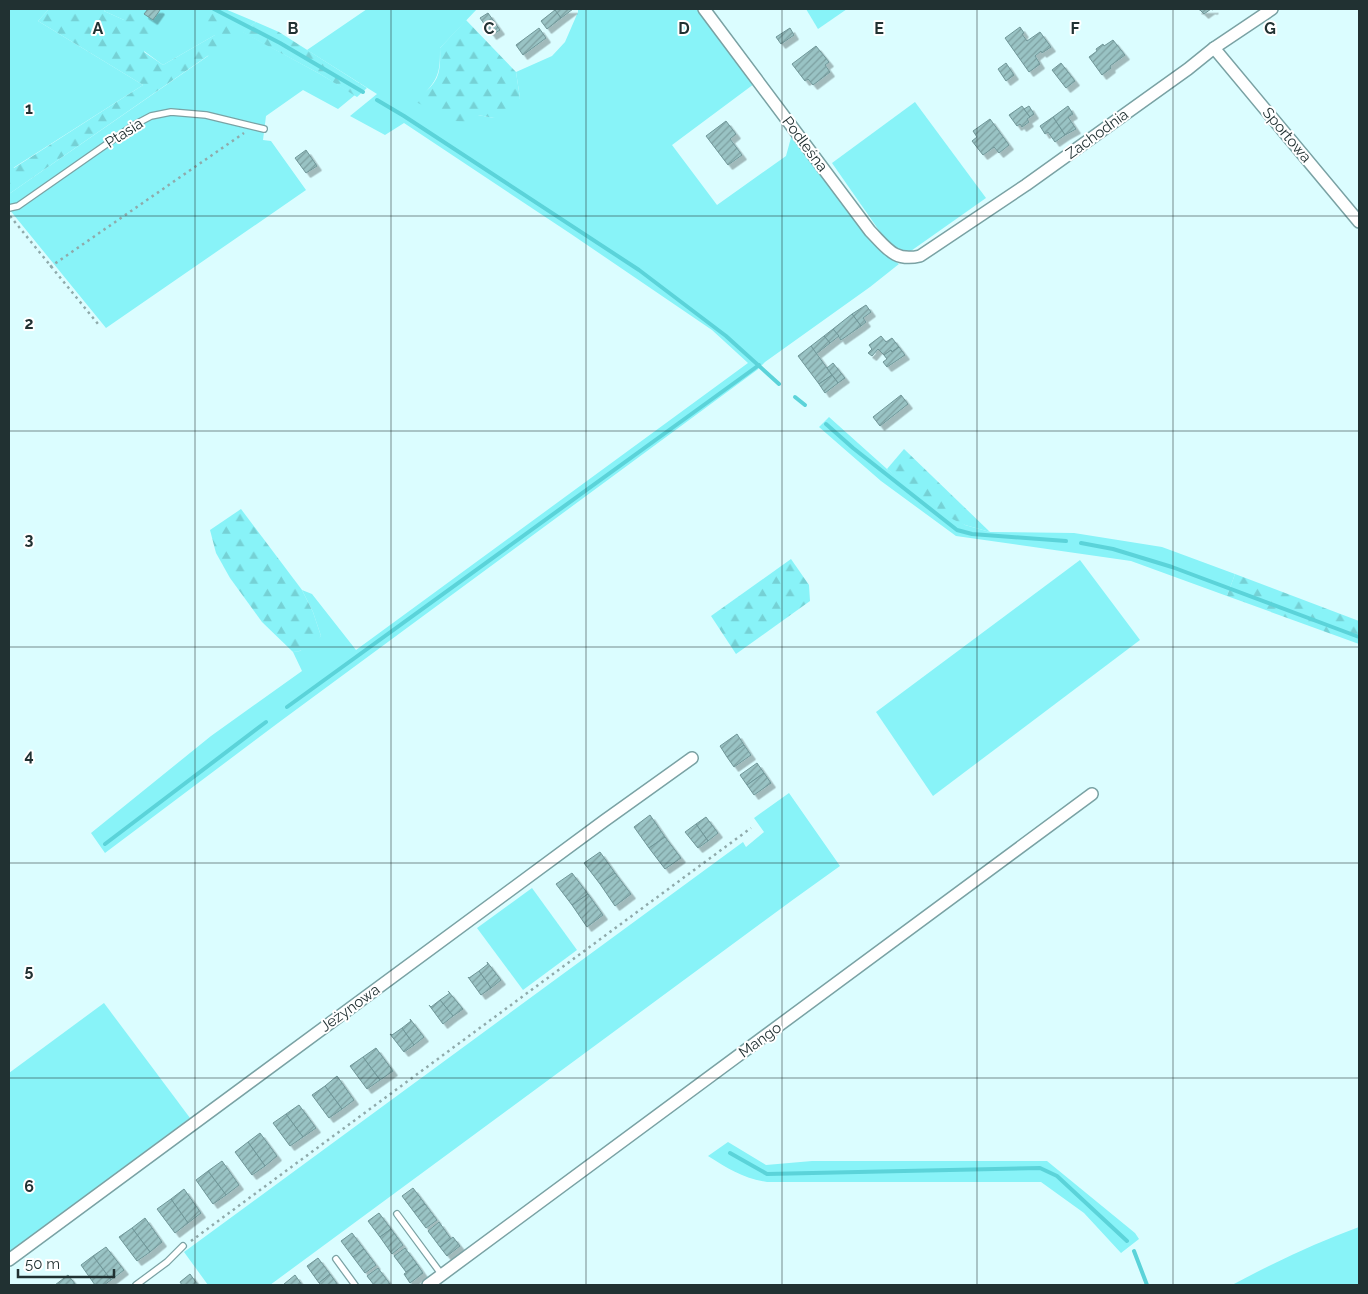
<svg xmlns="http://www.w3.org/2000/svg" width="1368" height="1294" font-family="Raleway,sans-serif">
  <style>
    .grass { fill: #88f3f8 }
    .forest { fill: url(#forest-firs) }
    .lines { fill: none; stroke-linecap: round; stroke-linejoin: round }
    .stream { stroke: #5bd3d9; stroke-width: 4 }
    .building { fill: url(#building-hatch); stroke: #6f9698; filter: url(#shadow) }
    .service-casing { stroke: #7aa2a4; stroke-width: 8 }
    .minor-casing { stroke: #7aa2a4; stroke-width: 14 }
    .path { stroke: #8faaab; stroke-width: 2.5; stroke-dasharray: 2.5 4; stroke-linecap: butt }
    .service { stroke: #fff; stroke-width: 5.5 }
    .minor { stroke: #fff; stroke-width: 11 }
    .grid { fill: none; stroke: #213132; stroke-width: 1; stroke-opacity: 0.55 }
    .labels { text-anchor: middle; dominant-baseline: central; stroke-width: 4; stroke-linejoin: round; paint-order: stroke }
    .street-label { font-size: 15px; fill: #213132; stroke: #fff }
    .grid-label { font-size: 16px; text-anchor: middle; font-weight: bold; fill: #213132; stroke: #fff; stroke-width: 4; stroke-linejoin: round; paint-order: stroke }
  </style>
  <defs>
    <pattern id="forest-firs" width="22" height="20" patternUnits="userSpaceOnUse" patternTransform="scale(1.25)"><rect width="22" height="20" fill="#88f3f8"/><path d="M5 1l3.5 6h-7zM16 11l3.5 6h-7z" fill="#75d1d5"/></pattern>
    <pattern id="building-hatch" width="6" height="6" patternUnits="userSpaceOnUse" patternTransform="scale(1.25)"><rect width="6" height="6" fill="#99c3c4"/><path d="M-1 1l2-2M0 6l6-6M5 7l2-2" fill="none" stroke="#7c9fa0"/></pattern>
    <filter id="shadow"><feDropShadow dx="4.5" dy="4.5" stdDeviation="0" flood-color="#0004"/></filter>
  </defs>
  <rect width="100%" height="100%" fill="#dbfdff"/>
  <g class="grass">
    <polygon points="9,9 49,9 38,21 143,85 13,168 9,162"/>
    <polygon points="106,9 225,9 256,22 243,32 320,74 355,95 338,109 303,90 266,116 263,140 271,141 306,190 106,328 9,209 9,194 208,56 215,35 163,65 144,51 124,20 104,11"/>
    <path d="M367,9H477L440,48C440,68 440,77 425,93L478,115L494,118L520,98L516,72L552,56L565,42L578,12V9H697L754,84L672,145L717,205L786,156L792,134L880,250L899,264L870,287L765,362L757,370L278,723L105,853L91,833L211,736L302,671L293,652L300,651L321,636L313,612L302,590L312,594L356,650L748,363L712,330L571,234L404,123L385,135L350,116L377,94L307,50Z"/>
    <polygon points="806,9 847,9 818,29"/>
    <polygon points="915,102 986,198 908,253 899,250 885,239 832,163"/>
    <polygon points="829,417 887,469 965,525 990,532 1074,533 1162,547 1235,574 1227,596 1131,561 956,536 881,481 819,427"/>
    <polygon points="1080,560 1140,640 933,796 876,712"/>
    <polygon points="789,793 840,866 794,899 270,1285 208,1285 184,1252 743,842 746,847 764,832 754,818"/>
    <polygon points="532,888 577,950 523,990 477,928"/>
    <polygon points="104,1003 190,1118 9,1252 9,1073"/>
    <path d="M728,1142L766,1165L812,1161H1047L1135,1233L1139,1239L1121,1253L1084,1213L1041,1182H767C742,1178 729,1169 708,1156Z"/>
    <path d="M1359,1227V1285H1232C1273,1263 1315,1243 1359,1227Z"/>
  </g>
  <g class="forest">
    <polygon points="49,9 106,9 104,11 124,20 128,13 137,13 151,31 144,52 163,65 215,35 199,21 212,13 229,22 242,32 256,22 279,32 367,88 357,97 320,74 242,32 9,194 9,162 14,168 143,85 38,21"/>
    <path d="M466,20L516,72L520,98L511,116L494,118L478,115L465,122L454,121L414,101C438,83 441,77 440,48Z"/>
    <polygon points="904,449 990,532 965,525 948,517 887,469"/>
    <path d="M241,509L302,590L313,612L321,636C312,645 306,651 293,652L262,622L230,578L216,553L210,530Z"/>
    <polygon points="791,559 809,585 810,601 736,654 711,616"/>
    <polygon points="1235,574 1359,621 1359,644 1227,596"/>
  </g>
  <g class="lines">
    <g class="stream">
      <polyline points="214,9 280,43 363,92"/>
      <polyline points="377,100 404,116 639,270 726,336 779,384"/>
      <polyline points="795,397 805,405"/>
      <polyline points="826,424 853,448 957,530 972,534 1066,541"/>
      <polyline points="1081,543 1113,549 1172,567 1359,637"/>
      <polyline points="287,707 759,365"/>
      <polyline points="105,844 266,722"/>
      <polyline points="730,1153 767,1174 1040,1168 1057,1176 1127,1241"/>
      <polyline points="1134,1251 1147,1285"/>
    </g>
  </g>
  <g class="building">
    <polygon points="148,9 159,9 160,10 153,20 144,14"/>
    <polygon points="553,9 573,9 561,18"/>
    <polygon points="1197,9 1214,9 1212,10 1211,9 1204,14 1200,10"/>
    <polygon points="555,10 561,18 547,29 541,21"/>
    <polygon points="488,13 500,30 492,35 480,18"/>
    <polygon points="1020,27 1024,33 1022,34 1027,41 1040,32 1051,47 1042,53 1041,51 1035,56 1040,64 1029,72 1005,38"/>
    <polygon points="539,28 546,38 523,55 516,45"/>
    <polygon points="790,28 794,35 781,44 776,37"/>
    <polygon points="1113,40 1125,55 1110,66 1111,68 1102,75 1089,57 1097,51 1096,49 1103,44 1104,46"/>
    <polygon points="816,46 829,62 825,65 830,72 813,85 808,79 805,81 792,64"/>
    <polygon points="1006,63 1014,75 1006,81 998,69"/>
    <polygon points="1061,63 1075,81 1066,88 1052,70"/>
    <polygon points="1022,106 1030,117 1027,119 1029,122 1022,127 1020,124 1017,126 1009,115"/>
    <polygon points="1029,106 1034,114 1030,117 1024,109"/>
    <polygon points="1068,106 1073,114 1068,117 1076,129 1065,135 1053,117"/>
    <polygon points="1053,117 1065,135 1055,142 1048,132 1045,134 1040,126"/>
    <polygon points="990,119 1009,145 999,153 994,147 983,155 972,141 977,137 973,131"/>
    <polygon points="726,121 736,134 730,139 742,155 728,165 706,136"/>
    <polygon points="306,150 317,166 306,173 295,158"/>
    <polygon points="866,305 871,312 863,318 866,322 861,326 852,314"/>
    <polygon points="852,314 861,326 841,340 833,329"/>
    <polygon points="833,329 839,336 830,343 824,336"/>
    <polygon points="824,336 830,343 816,354 811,346"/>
    <polygon points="881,336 886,342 892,338 899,347 892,352 891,350 884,355 878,349 872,356 868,353 872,349 869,345"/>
    <polygon points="811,346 832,375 819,384 798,356"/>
    <polygon points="899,347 905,355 887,367 883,362 887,359 884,355 891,350 892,352"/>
    <polygon points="833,363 845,378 838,383 827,368"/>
    <polygon points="832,375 838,383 825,393 819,384"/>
    <polygon points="901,395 908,404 880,426 873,417"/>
    <polygon points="737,734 744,745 727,757 720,746"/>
    <polygon points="744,745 751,755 734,767 727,757"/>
    <polygon points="757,763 764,773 747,785 740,775"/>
    <polygon points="764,773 771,783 754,795 747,785"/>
    <polygon points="650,815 665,837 649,848 634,827"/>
    <polygon points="706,817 718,833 708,841 696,824"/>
    <polygon points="696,824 708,841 698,848 685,832"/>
    <polygon points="665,837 681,858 665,869 649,848"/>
    <polygon points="600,852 615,873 600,884 584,863"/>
    <polygon points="572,873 588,894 572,905 556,884"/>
    <polygon points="615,873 631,894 615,906 600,884"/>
    <polygon points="588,894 603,915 587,927 572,905"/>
    <polygon points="487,962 501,980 491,988 479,971 488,964"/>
    <polygon points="479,971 491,988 481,995 468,977 469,978"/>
    <polygon points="448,991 463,1009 453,1016 440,1000 450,993"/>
    <polygon points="440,1000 453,1016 443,1024 429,1005 431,1007"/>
    <polygon points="410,1019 424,1037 414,1045 402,1028 411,1021"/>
    <polygon points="402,1028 414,1045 404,1052 390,1034 392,1035"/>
    <polygon points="376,1048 393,1071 380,1080 363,1057"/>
    <polygon points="363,1057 380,1080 367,1089 350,1066"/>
    <polygon points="337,1076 354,1100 342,1109 325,1086"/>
    <polygon points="325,1086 342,1109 329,1118 312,1095"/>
    <polygon points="299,1105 316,1128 303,1137 286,1114"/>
    <polygon points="286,1114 303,1137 290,1146 273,1123"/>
    <polygon points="260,1133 277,1156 265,1166 248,1142"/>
    <polygon points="248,1142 265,1166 252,1175 235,1152"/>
    <polygon points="222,1161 239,1185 226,1195 208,1171"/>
    <polygon points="208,1171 226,1195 213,1204 196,1180"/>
    <polygon points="413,1188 425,1204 414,1212 402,1196"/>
    <polygon points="184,1189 201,1213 188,1223 171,1199"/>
    <polygon points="171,1199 188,1223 175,1233 157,1209"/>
    <polygon points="425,1204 437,1220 426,1228 414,1212"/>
    <polygon points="379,1213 391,1229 380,1237 368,1221"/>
    <polygon points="145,1218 162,1242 150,1252 132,1228"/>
    <polygon points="439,1222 451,1239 440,1247 428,1231"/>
    <polygon points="132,1228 150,1252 137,1261 119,1237"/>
    <polygon points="391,1229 403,1245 392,1254 380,1237"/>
    <polygon points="352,1233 364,1249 353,1257 341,1241"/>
    <polygon points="453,1237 460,1246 447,1256 440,1247"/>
    <polygon points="106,1247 124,1270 111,1280 93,1256"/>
    <polygon points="405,1248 417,1264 406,1272 394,1256"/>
    <polygon points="364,1249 376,1265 365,1273 353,1257"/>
    <polygon points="93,1256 111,1280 104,1285 95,1285 81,1265"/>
    <polygon points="318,1258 330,1274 319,1283 307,1266"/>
    <polygon points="417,1264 423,1273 410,1283 404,1274"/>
    <polygon points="378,1268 390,1284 389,1285 374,1285 367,1276"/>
    <polygon points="190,1274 198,1285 182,1285 180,1282"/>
    <polygon points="330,1274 338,1285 321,1285 319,1283"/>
    <polygon points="68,1275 76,1285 55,1285"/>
    <polygon points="295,1275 302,1285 285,1285 284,1284"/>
  </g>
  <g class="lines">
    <g class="service-casing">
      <g id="service">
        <polyline points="9,208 18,206 134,125 151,116 171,112 206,115 264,129"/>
        <polyline points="397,1214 442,1275"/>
        <polyline points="336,1259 355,1285"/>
        <polyline points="136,1285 167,1262 183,1246"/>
      </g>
    </g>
    <g class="minor-casing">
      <g id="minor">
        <path d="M704,9L870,231C887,248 894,262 920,256L1026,185L1188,69L1214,48L1272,9"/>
        <polyline points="1214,48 1359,222"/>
        <polyline points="9,1260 604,821 692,758"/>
        <polyline points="428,1285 1092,794"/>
      </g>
    </g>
    <g class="path">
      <polyline points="10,216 98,324"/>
      <polyline points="50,267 244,133"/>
      <polyline points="191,1241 751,828"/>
    </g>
    <use href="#service" class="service"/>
    <use href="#minor" class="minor"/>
  </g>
  <path class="grid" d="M195,9V1285M391,9V1285M586,9V1285M782,9V1285M977,9V1285M1173,9V1285M9,216H1359M9,431H1359M9,647H1359M9,863H1359M9,1078H1359"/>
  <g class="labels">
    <g class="street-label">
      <text transform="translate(124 133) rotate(-33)">Ptasia</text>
      <text transform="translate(1097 134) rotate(-36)">Zachodnia</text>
      <text transform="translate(1287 135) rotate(50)">Sportowa</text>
      <text transform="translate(805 144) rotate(53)">Podleśna</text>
      <text transform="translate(350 1008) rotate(-36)">Jeżynowa</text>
      <text transform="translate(760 1040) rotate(-36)">Mango</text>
    </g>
  </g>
  <g class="grid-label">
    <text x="98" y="34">A</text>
    <text x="293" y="34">B</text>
    <text x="489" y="34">C</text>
    <text x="684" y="34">D</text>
    <text x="879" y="34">E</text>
    <text x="1075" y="34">F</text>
    <text x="1270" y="34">G</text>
    <text x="29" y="114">1</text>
    <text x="29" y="329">2</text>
    <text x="29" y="545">3</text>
    <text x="29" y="761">4</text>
    <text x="29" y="976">5</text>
    <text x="29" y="1192">6</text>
  </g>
  <rect width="1368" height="1294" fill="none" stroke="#213132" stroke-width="20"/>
  <path d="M18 1269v8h96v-8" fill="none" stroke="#213132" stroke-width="2.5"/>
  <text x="25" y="1269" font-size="15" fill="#213132" stroke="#ffffff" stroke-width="4" paint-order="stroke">50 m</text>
</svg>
